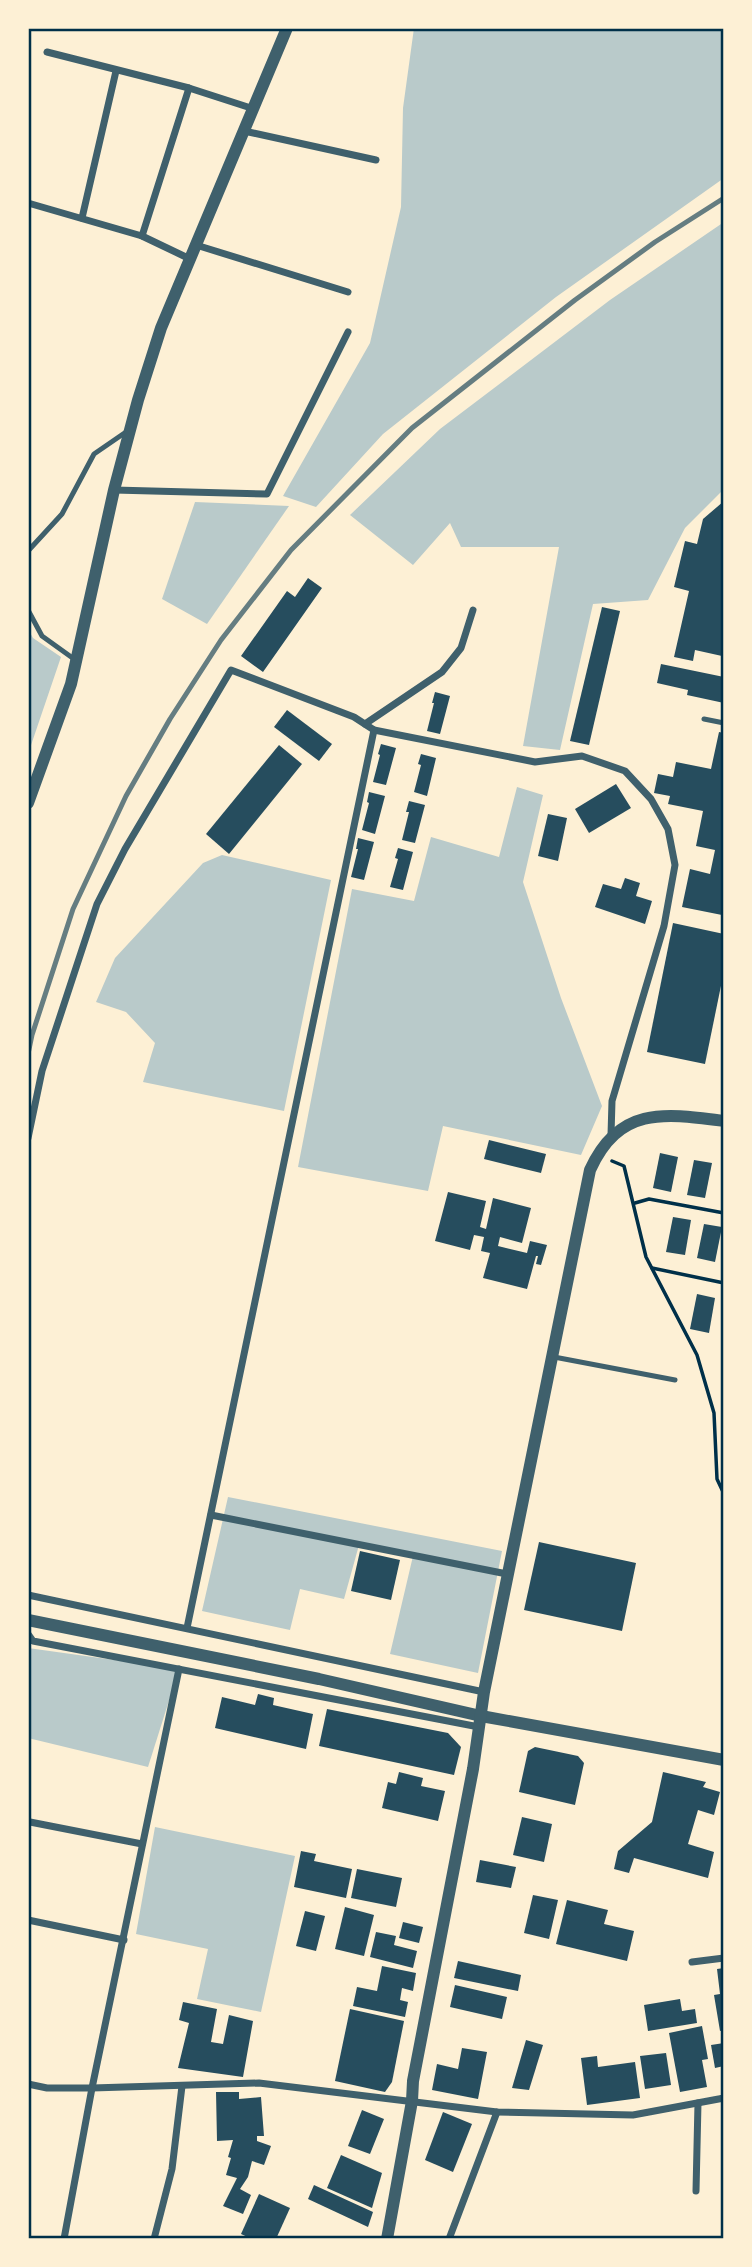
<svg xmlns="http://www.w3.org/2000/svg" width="752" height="2267" font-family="Merriweather,serif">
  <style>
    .green { fill: #b9caca }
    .building { fill: #264d5e }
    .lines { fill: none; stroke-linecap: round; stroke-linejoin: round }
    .path { stroke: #003049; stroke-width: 3.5 }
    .service { stroke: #3f606c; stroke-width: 5 }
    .minor { stroke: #3f606c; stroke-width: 7 }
    .tertiary { stroke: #3f606c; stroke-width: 12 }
    .rail { stroke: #657d81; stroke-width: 5 }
    .neatline { fill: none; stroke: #003049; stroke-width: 2.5 }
  </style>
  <rect width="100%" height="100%" fill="#fdf0d5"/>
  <g class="green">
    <polygon points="414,28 724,28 724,178 556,297 383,434 316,507 283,496 370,343 401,207 403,108"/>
    <polygon points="724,222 724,489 685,528 648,600 593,604 560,750 523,746 559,547 461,547 450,523 413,565 350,515 440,429 610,300"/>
    <polygon points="195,502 289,506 207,624 162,599"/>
    <polygon points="28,629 33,638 61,657 28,754"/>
    <polygon points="517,787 543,795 523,882 561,998 602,1106 581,1155 443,1126 428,1191 298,1167 352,889 414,901 431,837 499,857"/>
    <polygon points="222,855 331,880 284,1111 143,1082 155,1043 126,1012 96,1002 115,958 203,863"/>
    <polygon points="228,1497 502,1551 478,1673 390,1654 413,1556 359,1545 344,1599 300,1589 290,1630 202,1611"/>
    <polygon points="28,1648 179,1669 148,1767 28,1738"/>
    <polygon points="155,1827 295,1856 261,2012 197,1999 208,1949 136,1934"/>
  </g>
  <g class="building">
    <polygon points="724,501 722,656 695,650 693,661 674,657 689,591 674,587 685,541 697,544 703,519"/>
    <polygon points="308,578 322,588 263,672 241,656 287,591 295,597"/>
    <polygon points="602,607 620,611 589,745 570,741"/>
    <polygon points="661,664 724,677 724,703 687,695 688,690 657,683"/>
    <polygon points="435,692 450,696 440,734 427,731 434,703 432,703"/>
    <polygon points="287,710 332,744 319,761 274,727"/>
    <polygon points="719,732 724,733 724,906 722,915 682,907 690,869 710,874 715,850 696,846 703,811 668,804 670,796 654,793 658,774 673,777 676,762 711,769"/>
    <polygon points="381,744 396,748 386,785 373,782 380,755 378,754"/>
    <polygon points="279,745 302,764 229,854 206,834"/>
    <polygon points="421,754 436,758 427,796 414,792 421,765 418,764"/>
    <polygon points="616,784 631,808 589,833 575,809"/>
    <polygon points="369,792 385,796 375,834 362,830 369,803 367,802"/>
    <polygon points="409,801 425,805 415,843 402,840 409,812 406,812"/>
    <polygon points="548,814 567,818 558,861 538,856"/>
    <polygon points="358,838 374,842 364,880 351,877 358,849 356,849"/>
    <polygon points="398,848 413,852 403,890 390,887 398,859 395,858"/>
    <polygon points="625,878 640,883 636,896 652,901 645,924 595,907 603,884 621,889"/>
    <polygon points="673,923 724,934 724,971 705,1064 647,1052"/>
    <polygon points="489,1140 546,1154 541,1173 484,1159"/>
    <polygon points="660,1153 678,1157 671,1192 653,1188"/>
    <polygon points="694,1160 712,1163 705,1198 687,1195"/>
    <polygon points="448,1192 486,1201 480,1227 486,1229 493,1198 531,1208 522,1243 500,1237 498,1246 527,1253 530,1241 547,1245 541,1265 536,1264 538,1256 536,1256 527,1289 483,1278 490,1253 481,1251 484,1237 474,1235 470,1250 435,1241"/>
    <polygon points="673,1217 691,1220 685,1255 666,1252"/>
    <polygon points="704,1224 722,1227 715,1262 697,1258"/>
    <polygon points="697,1294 715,1298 709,1333 690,1329"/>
    <polygon points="539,1542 636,1563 622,1631 524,1610"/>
    <polygon points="360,1551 400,1560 391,1600 351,1591"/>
    <polygon points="258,1694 274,1698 273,1705 313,1714 306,1749 215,1728 222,1697 255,1705"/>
    <polygon points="327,1709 448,1733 461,1747 454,1775 319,1746"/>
    <polygon points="535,1747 578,1756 584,1763 575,1805 519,1792 528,1751"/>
    <polygon points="399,1772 423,1778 421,1786 445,1791 438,1821 382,1808 388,1782 396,1784"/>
    <polygon points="663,1772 706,1782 703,1787 720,1792 714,1815 698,1810 688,1844 714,1852 708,1878 634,1858 629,1873 614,1869 618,1851 652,1822"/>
    <polygon points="522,1817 552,1824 544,1862 513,1855"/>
    <polygon points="301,1851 316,1854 314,1861 352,1869 346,1898 294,1887"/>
    <polygon points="480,1860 516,1867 511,1888 476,1882"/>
    <polygon points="357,1869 402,1878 396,1907 351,1898"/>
    <polygon points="533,1895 558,1900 549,1939 524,1933"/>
    <polygon points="567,1900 608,1910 604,1924 634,1931 627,1961 556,1944"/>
    <polygon points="345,1907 374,1915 364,1956 335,1949"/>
    <polygon points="305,1911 325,1916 316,1951 296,1946"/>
    <polygon points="403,1922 423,1927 419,1943 399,1938"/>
    <polygon points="376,1932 396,1936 394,1945 417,1951 413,1968 370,1957"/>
    <polygon points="458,1961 521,1975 518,1991 454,1978"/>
    <polygon points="382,1966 416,1973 413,1991 402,1988 400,2000 408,2002 405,2017 353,2006 357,1987 377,1991"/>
    <polygon points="724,1968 724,2030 720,2031 714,1995 720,1994 717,1969"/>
    <polygon points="455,1985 507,1997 502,2019 450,2007"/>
    <polygon points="680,1999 682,2011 695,2009 697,2023 648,2031 644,2005"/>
    <polygon points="183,2002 217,2009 211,2042 223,2044 229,2015 253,2021 243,2077 178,2068 189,2023 179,2020"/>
    <polygon points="350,2009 404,2021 392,2082 385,2092 335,2081"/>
    <polygon points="702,2026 708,2059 702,2060 707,2087 680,2092 669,2033"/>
    <polygon points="526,2040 543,2045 529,2090 512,2088"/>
    <polygon points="724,2043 724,2066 715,2068 711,2045"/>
    <polygon points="462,2048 487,2052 478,2099 432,2090 437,2064 458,2069"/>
    <polygon points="666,2053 671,2085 645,2089 640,2056"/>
    <polygon points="597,2056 598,2067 635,2062 640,2098 587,2105 581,2058"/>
    <polygon points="216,2092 239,2092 239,2099 261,2097 264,2136 257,2136 257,2141 271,2146 264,2165 252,2161 248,2177 240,2189 251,2195 243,2214 223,2206 237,2178 226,2175 231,2158 228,2157 233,2140 217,2141"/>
    <polygon points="362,2110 384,2119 370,2154 348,2146"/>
    <polygon points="443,2112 472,2124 453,2172 425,2160"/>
    <polygon points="341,2155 382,2173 372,2208 327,2188"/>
    <polygon points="314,2185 373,2212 368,2227 308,2199"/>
    <polygon points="259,2194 290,2208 276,2239 252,2239 241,2234"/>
  </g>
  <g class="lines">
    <g class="path">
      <polyline points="612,1161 624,1166 646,1257 697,1355 714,1413 717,1479 724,1494"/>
      <polyline points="635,1203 649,1199 724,1213"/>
      <polyline points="652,1268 724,1283"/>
    </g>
    <g class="service">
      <polyline points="28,551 62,514 94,454 126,432"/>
      <polyline points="28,610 42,636 74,659"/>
      <polyline points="704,719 724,723"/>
      <polyline points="554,1357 675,1380"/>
    </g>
    <g class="minor">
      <polyline points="47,52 189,88 254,109"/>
      <polyline points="244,131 376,160"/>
      <polyline points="28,203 142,236 190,259"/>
      <polyline points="82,218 116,71"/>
      <polyline points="142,236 189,88"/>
      <polyline points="196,245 348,292"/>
      <polyline points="114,490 267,494 348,332"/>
      <polyline points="365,724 442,672 461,648 473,610"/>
      <polyline points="28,1138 42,1071 97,904 125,849 231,670 354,717 374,730 535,762 582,756 625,771 651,799 668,829 675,865 664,926 612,1101 611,1135"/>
      <polyline points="211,1515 507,1574"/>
      <polyline points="28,1595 484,1692"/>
      <polyline points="187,1628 374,730"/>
      <polyline points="28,1634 33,1641 479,1727"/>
      <polyline points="30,1822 142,1844"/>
      <polyline points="28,1920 124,1940"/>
      <polyline points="692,1962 724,1958"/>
      <polyline points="28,2084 47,2088 92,2088 259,2083 497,2112 633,2115 724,2098"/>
      <polyline points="696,2191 698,2103"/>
      <polyline points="64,2239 92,2088 179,1669"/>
      <polyline points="154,2239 172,2169 182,2086"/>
      <polyline points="449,2239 497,2112"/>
    </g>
    <g class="tertiary">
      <polyline points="28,803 71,684 114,490 138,400 161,328 287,28"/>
      <polyline points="28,1620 319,1679 481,1716 724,1760"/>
      <path d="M387,2239L412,2101L413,2081L473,1769L484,1692L590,1170C619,1106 664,1113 724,1121"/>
    </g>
    <polyline class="rail" points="28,1054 32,1035 73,909 126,796 170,719 221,640 291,550 412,428 575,300 655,242 724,198"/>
  </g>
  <rect width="752" height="2267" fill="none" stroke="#fdf0d5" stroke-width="60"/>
  <rect x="30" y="30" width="692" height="2207" class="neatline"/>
</svg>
